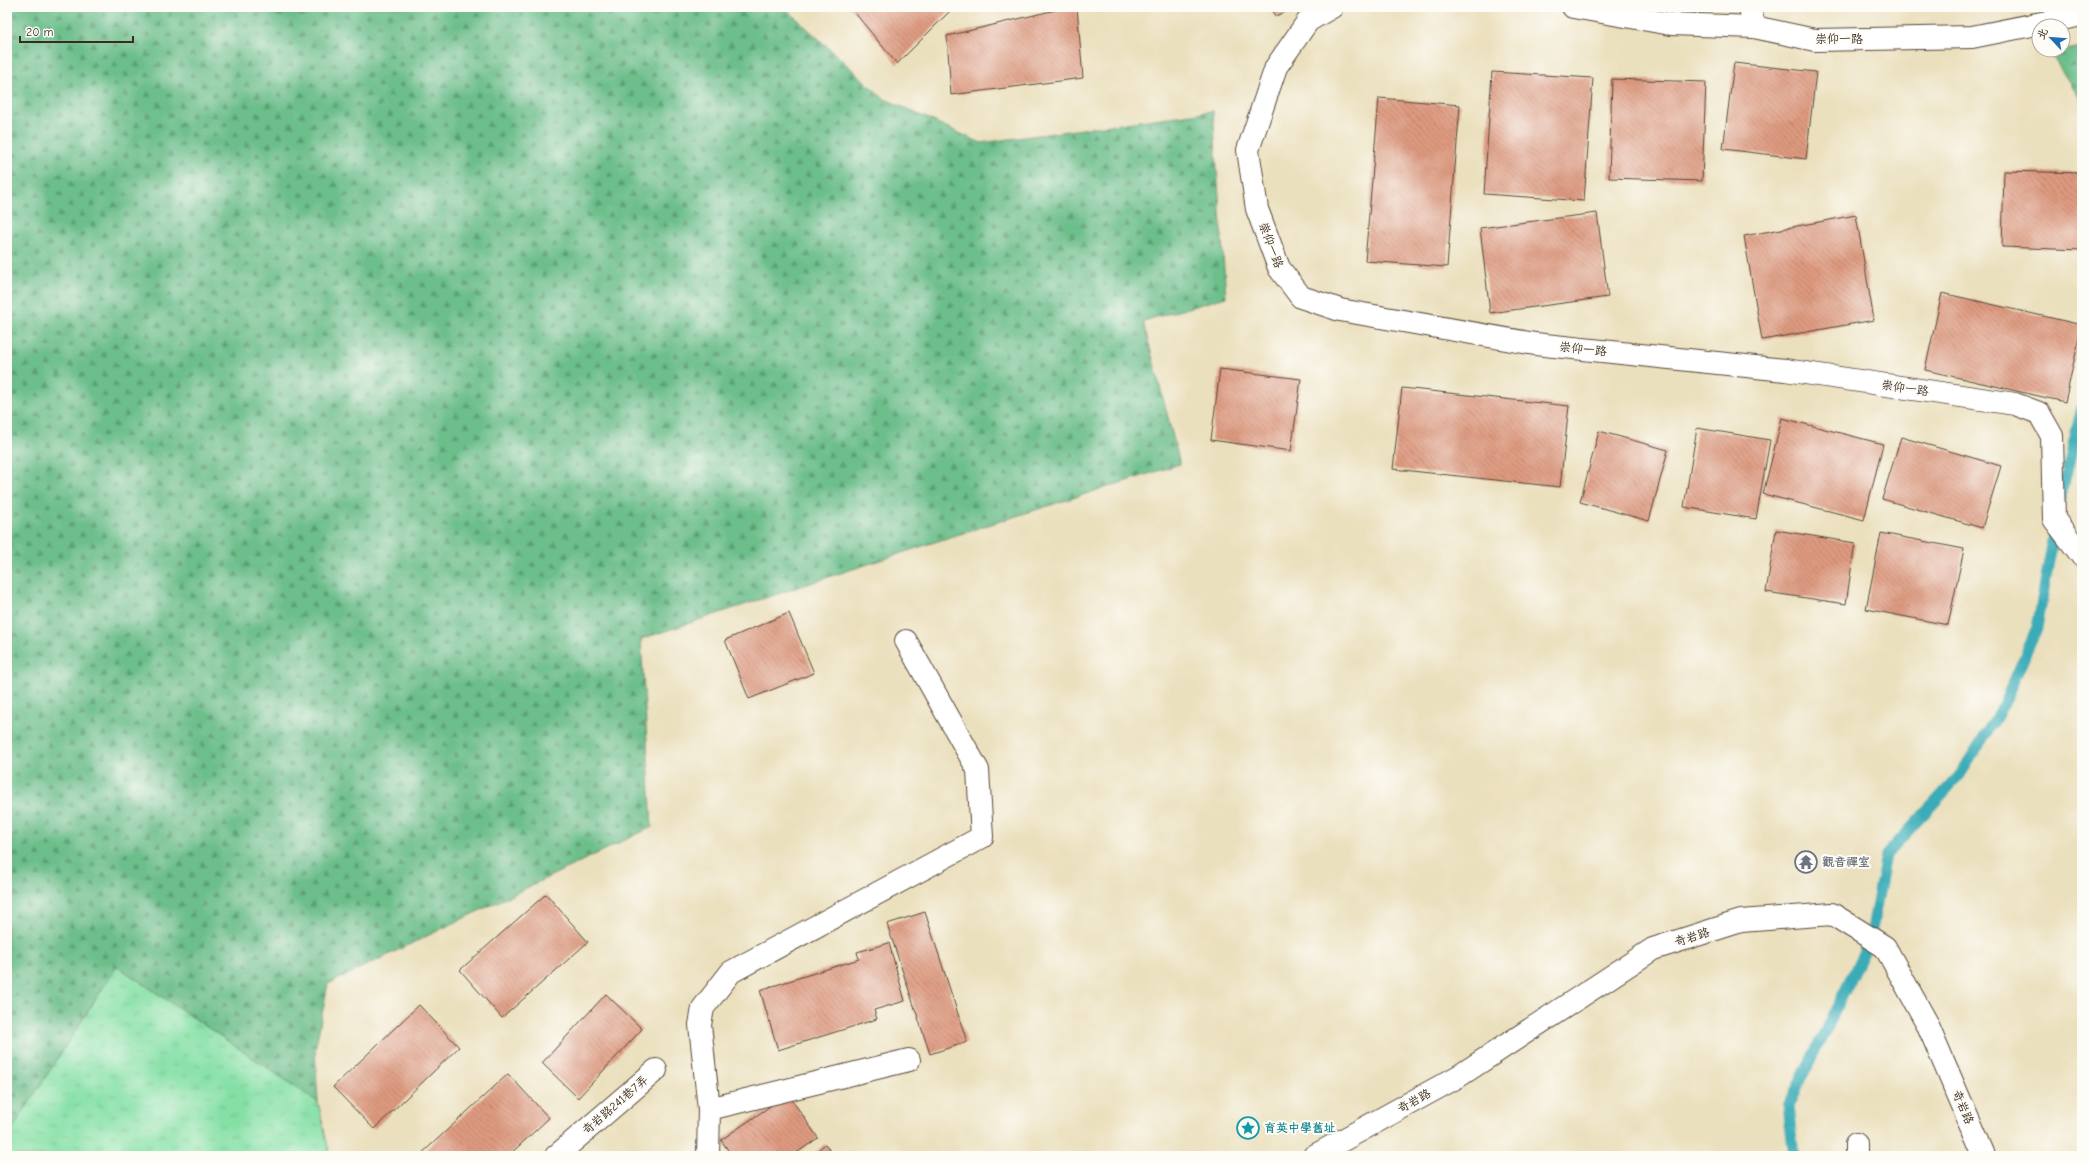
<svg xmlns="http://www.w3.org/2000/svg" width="2089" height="1163" font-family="'Comic Neue','LXGW WenKai TC',sans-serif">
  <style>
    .grass { fill: url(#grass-tufts); stroke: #608562 }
    .forest { fill: url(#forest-firs); stroke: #547454 }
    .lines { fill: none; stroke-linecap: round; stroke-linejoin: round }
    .stream { stroke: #3bacb7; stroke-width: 11 }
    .building { fill: url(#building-back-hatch) }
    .minor-casing { stroke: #554536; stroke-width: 24 }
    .minor { stroke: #fff; stroke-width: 22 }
    .labels { text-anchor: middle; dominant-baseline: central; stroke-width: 4; stroke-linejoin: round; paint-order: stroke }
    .street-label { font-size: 12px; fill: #3b2a1e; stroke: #fdfcf7 }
    .worship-label { font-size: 12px; font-weight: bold; fill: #5b616d; stroke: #fdfcf7; text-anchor: start }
    .culture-label { font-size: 12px; font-weight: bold; fill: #0d838f; stroke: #fdfcf7; text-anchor: start }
  </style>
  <defs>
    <pattern id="grass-tufts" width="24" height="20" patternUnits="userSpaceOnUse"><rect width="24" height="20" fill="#85e0a6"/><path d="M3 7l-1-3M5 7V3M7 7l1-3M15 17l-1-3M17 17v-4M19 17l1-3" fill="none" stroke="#74c08e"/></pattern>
    <pattern id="forest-firs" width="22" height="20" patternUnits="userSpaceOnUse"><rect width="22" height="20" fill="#6cbe8b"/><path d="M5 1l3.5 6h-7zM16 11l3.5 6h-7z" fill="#5a9b71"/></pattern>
    <pattern id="building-back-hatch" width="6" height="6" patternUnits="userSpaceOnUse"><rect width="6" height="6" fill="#de9a80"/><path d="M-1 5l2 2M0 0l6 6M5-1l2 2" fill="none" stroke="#b57e68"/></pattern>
  </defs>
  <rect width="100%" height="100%" fill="#fdfcf7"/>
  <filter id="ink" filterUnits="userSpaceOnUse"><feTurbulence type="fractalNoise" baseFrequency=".025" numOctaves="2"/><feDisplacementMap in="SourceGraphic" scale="8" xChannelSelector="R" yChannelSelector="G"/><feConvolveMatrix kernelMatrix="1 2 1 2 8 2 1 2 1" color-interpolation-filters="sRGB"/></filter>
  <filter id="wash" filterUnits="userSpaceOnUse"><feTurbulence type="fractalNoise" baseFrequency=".012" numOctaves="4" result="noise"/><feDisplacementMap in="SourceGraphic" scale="16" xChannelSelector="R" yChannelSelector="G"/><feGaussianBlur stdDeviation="0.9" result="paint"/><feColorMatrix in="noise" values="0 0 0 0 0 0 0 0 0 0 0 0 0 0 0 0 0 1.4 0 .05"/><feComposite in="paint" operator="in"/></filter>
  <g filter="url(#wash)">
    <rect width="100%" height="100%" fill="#ebe0be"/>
    <polygon class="grass" points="117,966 318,1102 330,1156 7,1156 7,1137"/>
    <g class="forest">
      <polygon points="7,7 784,7 883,98 981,143 1213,111 1226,297 1143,321 1180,464 944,539 641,639 652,827 328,984 315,1050 318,1102 117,966 7,1137"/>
      <polygon points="2082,46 2082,102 2052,56"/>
    </g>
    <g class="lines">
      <g class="stream">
        <polyline points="2061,497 2082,406"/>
        <polyline points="1794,1156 1788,1106 1870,940 1886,855 1960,775 2002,708 2037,628 2056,522"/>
      </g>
    </g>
    <g id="blocks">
      <g class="building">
        <polygon points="850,7 954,7 897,64"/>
        <polygon points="1068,7 1077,7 1083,78 951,95 947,36"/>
        <polygon points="1272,7 1298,7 1275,16"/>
        <polygon points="1734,63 1816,72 1806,159 1723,149"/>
        <polygon points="1492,72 1593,78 1584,201 1484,194"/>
        <polygon points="1612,79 1706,82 1702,181 1609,178"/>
        <polygon points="1379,98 1460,105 1447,267 1365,261"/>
        <polygon points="2004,171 2082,173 2082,250 2002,247"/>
        <polygon points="1597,213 1608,297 1490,313 1480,228"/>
        <polygon points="1856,215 1874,320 1762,340 1744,236"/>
        <polygon points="1942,293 2082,325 2065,402 1925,370"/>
        <polygon points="1220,369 1301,379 1291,451 1211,440"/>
        <polygon points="1402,388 1569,406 1560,487 1393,469"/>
        <polygon points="1782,418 1883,444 1864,520 1763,494"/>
        <polygon points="1697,428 1770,440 1756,519 1684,507"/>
        <polygon points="1599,431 1668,450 1649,521 1580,502"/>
        <polygon points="1901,437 2001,466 1982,528 1882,499"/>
        <polygon points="1776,530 1855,543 1846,604 1766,592"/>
        <polygon points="1881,533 1964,549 1948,625 1866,609"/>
        <polygon points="789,613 814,673 749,699 725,640"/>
        <polygon points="546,894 588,942 502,1018 460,970"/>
        <polygon points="925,912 967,1042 930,1054 887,924"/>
        <polygon points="889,943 905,1001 874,1010 877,1019 778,1050 760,990 859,959 857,952"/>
        <polygon points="606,994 642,1029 578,1098 542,1063"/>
        <polygon points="419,1005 459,1047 374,1129 333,1087"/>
        <polygon points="508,1074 549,1118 508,1156 419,1156"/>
        <polygon points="788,1094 818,1138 792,1156 732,1156 721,1140"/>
        <polygon points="825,1144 834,1156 811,1156"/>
      </g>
    </g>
  </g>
  <g filter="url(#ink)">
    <use href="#blocks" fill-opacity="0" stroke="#554536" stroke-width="1"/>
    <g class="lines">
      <g class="minor-casing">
        <g id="minor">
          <polyline points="1332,7 1308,21 1276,67 1248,150 1257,209 1279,268 1301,297 1340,310 1535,344 1785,370 2015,404 2039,413 2052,436 2054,519 2082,556"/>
          <polyline points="1573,7 1671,24 1754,27 1815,40 1972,37 2082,15"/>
          <polyline points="1750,7 1754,27"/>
          <polyline points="709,1109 909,1060"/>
          <polyline points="1856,1144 1856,1156"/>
          <polyline points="556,1156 656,1070"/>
          <polyline points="708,1156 709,1109 700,1025 703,1008 731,972 982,837 978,770 906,641"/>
          <polyline points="1314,1156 1459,1076 1653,949 1741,921 1832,914 1885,947 1927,1023 1984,1156"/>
        </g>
      </g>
      <use href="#minor" class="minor"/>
    </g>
  </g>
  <defs>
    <g id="temple-ring" transform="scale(1.15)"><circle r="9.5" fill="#fdfcf7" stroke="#6b7280" stroke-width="1.5"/><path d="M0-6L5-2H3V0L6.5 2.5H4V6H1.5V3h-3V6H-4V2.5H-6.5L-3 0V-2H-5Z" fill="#6b7280"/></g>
    <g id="sight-ring" transform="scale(1.15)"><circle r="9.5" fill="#fdfcf7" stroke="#0f9aa8" stroke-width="1.5"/><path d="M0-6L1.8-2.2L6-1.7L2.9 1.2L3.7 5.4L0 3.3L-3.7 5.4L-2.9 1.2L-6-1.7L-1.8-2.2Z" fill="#0f9aa8"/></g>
  </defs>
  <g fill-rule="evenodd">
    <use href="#temple-ring" x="1806" y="862"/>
    <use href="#sight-ring" x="1248" y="1128"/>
  </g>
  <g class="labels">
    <g class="street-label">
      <text x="1839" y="39">崇仰一路</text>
      <text transform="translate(1271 245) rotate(69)">崇仰一路</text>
      <text transform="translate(1583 349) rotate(6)">崇仰一路</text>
      <text transform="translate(1905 388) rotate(8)">崇仰一路</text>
      <text transform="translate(1692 937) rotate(-18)">奇岩路</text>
      <text transform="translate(1414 1101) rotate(-29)">奇岩路</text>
      <text transform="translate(615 1105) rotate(-41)">奇岩路241巷7弄</text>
      <text transform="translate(1963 1107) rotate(67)">奇岩路</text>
    </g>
    <g class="worship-label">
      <text x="1822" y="862">觀音禪室</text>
    </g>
    <g class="culture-label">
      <text x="1264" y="1128">育英中學舊址</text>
    </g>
  </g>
  <rect width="2089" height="1163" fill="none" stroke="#fdfcf7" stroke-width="24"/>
  <g transform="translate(2051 38) rotate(296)"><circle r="19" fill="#fdfcf7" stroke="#afa8a0"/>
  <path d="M0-3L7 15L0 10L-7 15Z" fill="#1f6fb2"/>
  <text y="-6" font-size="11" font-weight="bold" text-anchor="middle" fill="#3b2a1e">北</text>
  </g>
  <path d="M20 36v6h113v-6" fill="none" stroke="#3b2a1e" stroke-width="2"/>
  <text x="26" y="36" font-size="12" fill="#3b2a1e" stroke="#fdfcf7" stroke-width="3" paint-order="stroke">20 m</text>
</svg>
